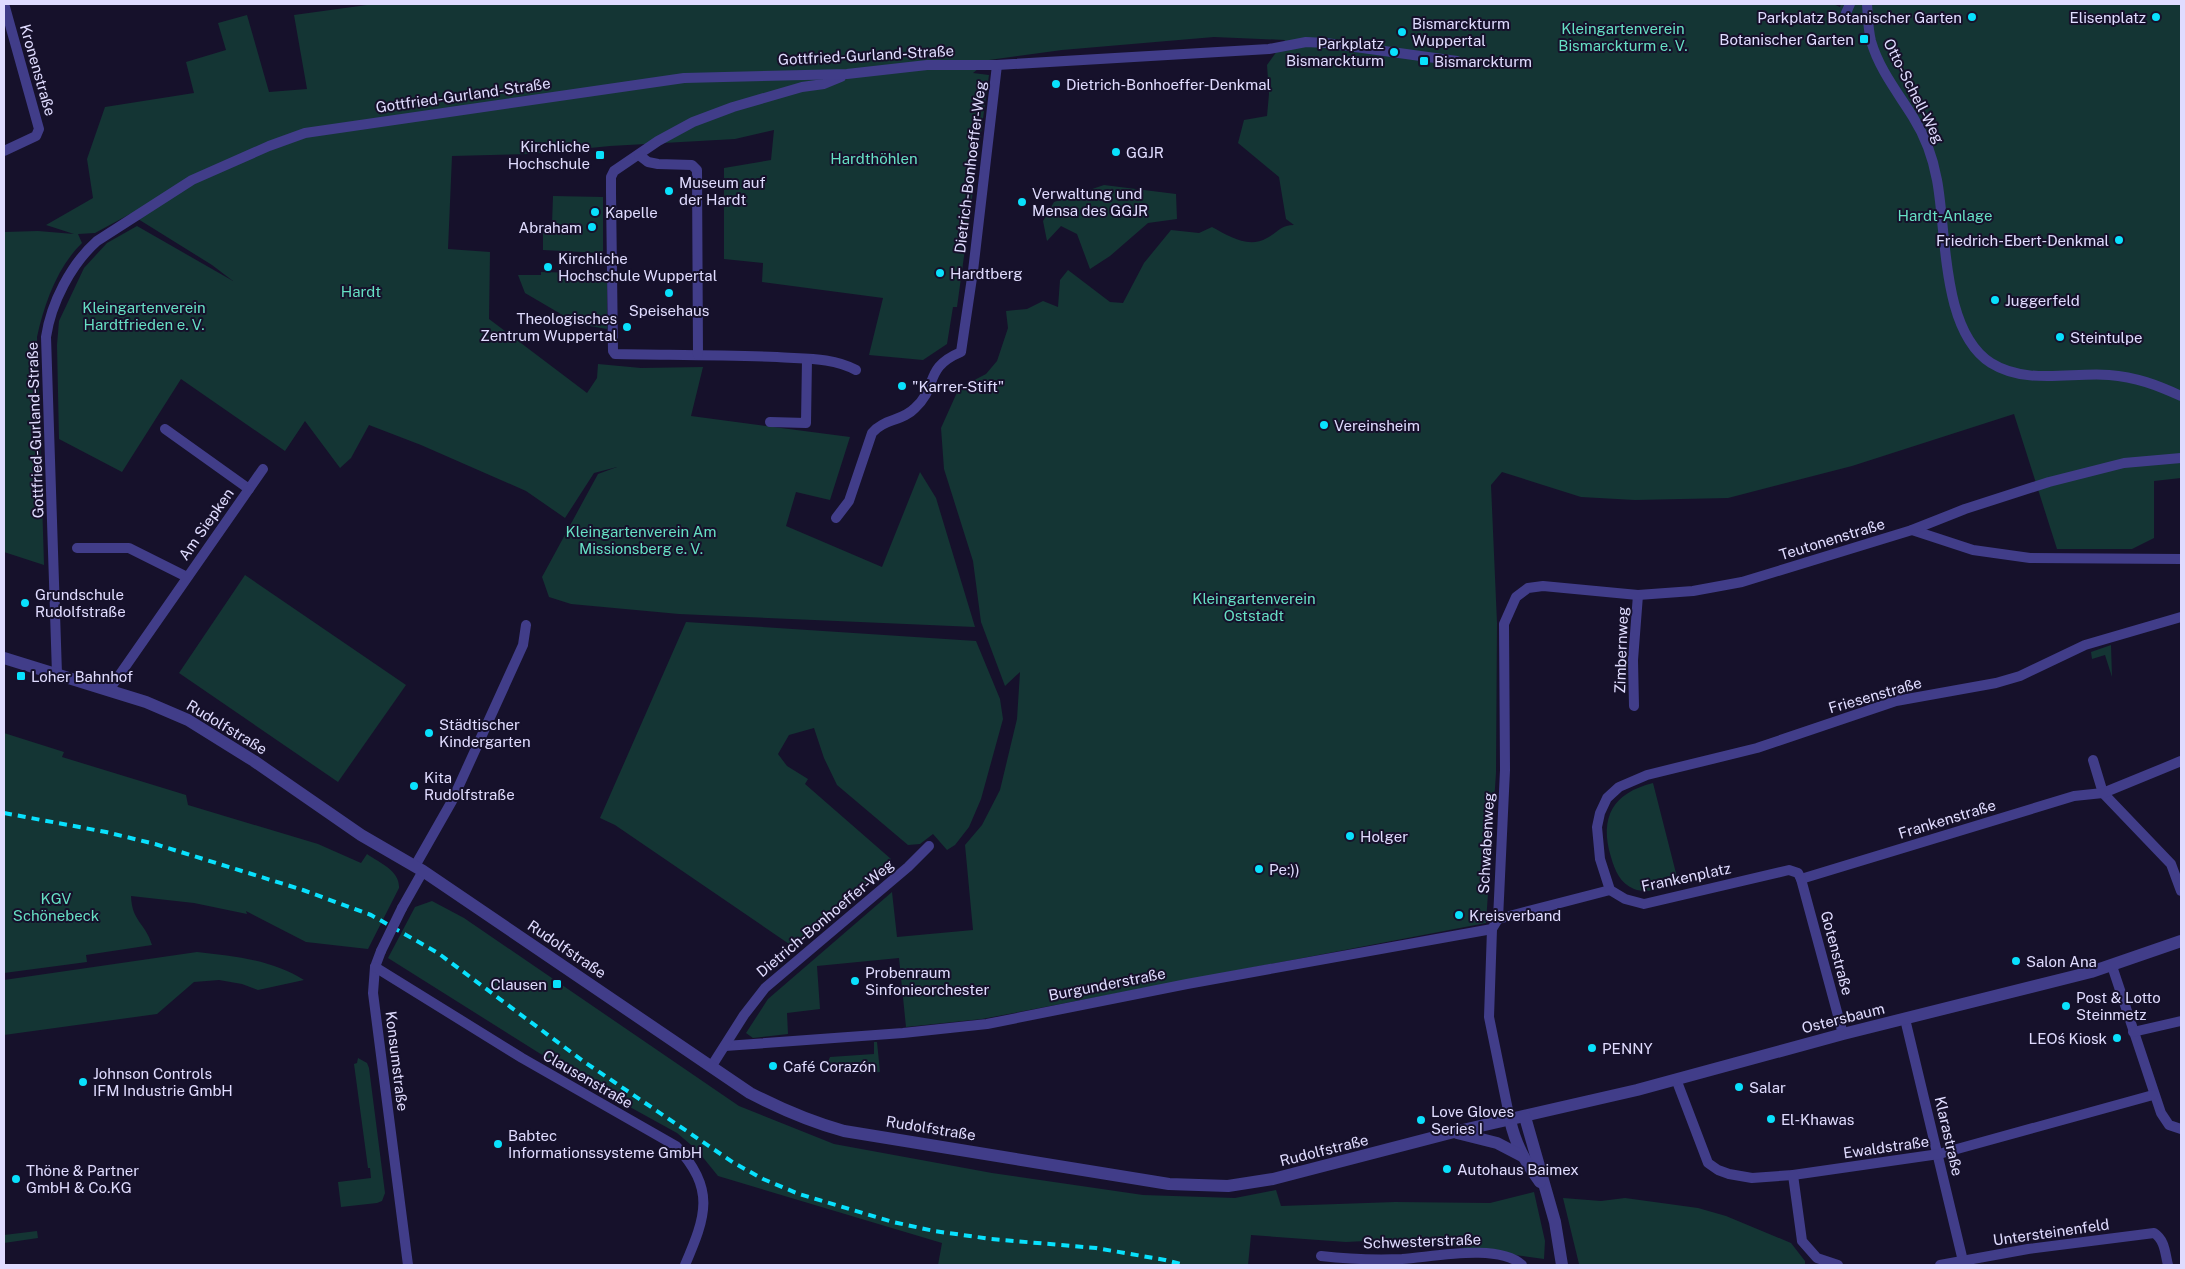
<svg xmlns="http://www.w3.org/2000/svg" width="2185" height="1269" font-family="'Public Sans',sans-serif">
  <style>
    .green { fill: #143534 }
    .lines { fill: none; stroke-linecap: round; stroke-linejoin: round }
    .minor { stroke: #413d89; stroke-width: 10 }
    .tertiary { stroke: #413d89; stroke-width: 12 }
    .rail { stroke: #09e1fd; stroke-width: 4; stroke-dasharray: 8 6; stroke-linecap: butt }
    .minor-bridge { stroke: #413d89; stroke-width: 10 }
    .poi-dot { fill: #09e1fd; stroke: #16112b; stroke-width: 2 }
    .labels { text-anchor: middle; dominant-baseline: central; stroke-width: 4; stroke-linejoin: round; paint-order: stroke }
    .poi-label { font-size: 15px; fill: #e0dcff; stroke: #16112b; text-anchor: start }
    .park-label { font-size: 15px; fill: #66e0c4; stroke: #16112b }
    .street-label { font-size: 15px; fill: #e0dcff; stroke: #16112b }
  </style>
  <rect width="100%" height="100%" fill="#16112b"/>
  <g class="green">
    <path d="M374,4H1833L1840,7L1841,4H2181V478L2154,481V538L2132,549H2057L2014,414L1852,466L1728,498L1635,500L1581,497L1502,472L1491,485L1497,623L1496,773L1486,923L982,1019L906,1027L899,958L817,966L820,1009L787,1013L788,1034L753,1038L746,1033L768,999L892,892L897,937L973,930L965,845L982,825L1000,790L1017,719L1020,672L1005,686L981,622L973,561L944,469L941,428L959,388L986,374L997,361L1008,328L1006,311L1027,309L1043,301L1058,307L1060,280L1068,270L1110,302L1123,303L1144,263L1171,230L1199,233L1212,227C1229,236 1248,249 1267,238C1278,232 1281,225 1294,225L1286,219L1279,177L1238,143L1244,120L1267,116L1269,94L1267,65L1285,40L1214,37L1062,50L989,60L973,73L989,75L957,307H953L947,344L923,360L869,355L883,298L762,282L763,263L724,259V168L771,160L774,130L735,139L610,146L530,154L452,156L448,249L490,252L489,319L587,393L597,378L598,364L641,368L703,367L691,416L850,437L830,500L796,492L786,526L882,567L920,472L936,498L975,627L679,614L571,604L549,597L542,577L598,474L617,467L594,473L565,518L526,491L421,445L369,425L351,458L340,468L305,421L285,451L181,379L122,472L59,439L57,345L59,321L84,268L107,243L137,226L233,281L212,265L130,214L95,233L78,234L82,243C57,267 44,305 37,337L44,565L4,552V232L38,231L74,234L46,225L93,198L87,159L105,107L194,93L186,62L226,50L218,23L247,15L269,92L307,89L294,15Z"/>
    <polygon points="1104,185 1176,194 1177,219 1148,223 1110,256 1090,269 1077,234 1061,226 1047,241 1043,221 1054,202"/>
    <polygon points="553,196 603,197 603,253 543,250 543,224 552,224"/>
    <polygon points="541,272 583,273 584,282 607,282 607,329 578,324 525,293 518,275 541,275"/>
    <polygon points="245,575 406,685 338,782 179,673"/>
    <polygon points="686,622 976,641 1000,699 1003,719 981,799 969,827 955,845 947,850 933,834 920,844 908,845 837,785 824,758 814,728 789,735 778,754 787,766 808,779 805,784 891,859 891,866 887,871 795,948 615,825 600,818"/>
    <polygon points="2111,645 2112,677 2105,655 2092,659 2091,652"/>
    <path d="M4,733L64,752L62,757L186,795L188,805L318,844L361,863L367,854C380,863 400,871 399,888L368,949L306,942L246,911L247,914L194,903L131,896C132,922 145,922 152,945L86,955L87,962L4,973Z"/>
    <path d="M1653,783L1679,885C1665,888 1648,894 1634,889C1620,883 1615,871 1611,857C1599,817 1613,793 1653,783Z"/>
    <polygon points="432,901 464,918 739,1106 834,1144 992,1173 1143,1195 1235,1198 1276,1190 1281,1206 1395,1202 1490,1203 1534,1192 1545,1241 1544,1259 1403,1239 1346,1242 1251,1235 1248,1265 938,1265 942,1243 718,1176 697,1150 677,1133 590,1085 388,958 415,907"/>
    <path d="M197,952C234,956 272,960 304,980L258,990L242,984L219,980L194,982L157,1014L4,1035V980Z"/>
    <polygon points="874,1042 877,1042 880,1072 861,1074 825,1069 830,1057 874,1054"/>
    <polygon points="358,1058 367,1063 369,1068 385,1193 382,1201 377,1203 341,1207 338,1182 371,1178 370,1168 368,1168 354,1064 357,1063"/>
    <polygon points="1563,1198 1601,1201 1625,1198 1698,1208 1726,1216 1791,1243 1805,1261 1805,1265 1579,1264"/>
    <polygon points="37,1231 38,1238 4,1243 4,1235"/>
  </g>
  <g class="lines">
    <g class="minor">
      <path d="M1867,4C1868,16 1868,29 1871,41C1879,69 1898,93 1913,117C1925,136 1933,158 1937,180C1947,233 1941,331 1991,363C2026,385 2071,372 2109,375C2136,377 2157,385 2181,396"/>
      <polyline points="1846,13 1850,4"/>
      <path d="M841,77L824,84L802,87L733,107L693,122L658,141L614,171L611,177V193L613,351L615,354C669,355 723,355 777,357C804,359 832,357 856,370"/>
      <polyline points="4,151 36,136 39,129 5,7"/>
      <polyline points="639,155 648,162 658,164 692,165 697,170 698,355"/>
      <polyline points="770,422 806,423 807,359"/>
      <polyline points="165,429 249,489 263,469"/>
      <path d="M836,518L849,501L872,433C883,419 903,421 915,408C939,386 923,368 961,352L973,271L997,65"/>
      <polyline points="1912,530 1973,550 2030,558 2181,559"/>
      <polyline points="77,548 129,548 187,577"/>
      <path d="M57,674L46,337C51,303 71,264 97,241L192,180L269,146L305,133L684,78L847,74L927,65H997L1269,49L1306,42L1326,43L1457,61"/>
      <polyline points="109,690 249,489"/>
      <polyline points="1634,706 1633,660 1638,595"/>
      <polyline points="2093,760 2103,793 2171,864 2181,891"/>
      <polyline points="415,866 452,801 523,645 526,625"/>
      <polyline points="1801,879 2074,796 2103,793 2181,761"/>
      <polyline points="402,908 423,871"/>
      <polyline points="1498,919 1610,890"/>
      <polyline points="381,951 375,967 373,993 408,1265"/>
      <polyline points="2112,966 2161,1113 2169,1125 2181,1129"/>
      <path d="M375,967L522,1058L676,1146C716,1189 706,1216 685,1265"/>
      <polyline points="1905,1019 1963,1261"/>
      <polyline points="2133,1032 2181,1021"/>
      <polyline points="1843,1034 1801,879 1798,873 1789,870 1644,904 1625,899 1610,890 1600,859 1597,827 1600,813 1607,798 1619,787 1647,775 1757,748 1896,701 1996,683 2020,676 2085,645 2181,617"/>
      <polyline points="725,1046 903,1033 987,1024 1187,984 1492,929"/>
      <polyline points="711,1067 744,1015 765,988 908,867 929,846"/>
      <polyline points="1676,1079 1708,1163 1718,1170 1729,1174 1752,1178 1793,1175 1939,1154 2153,1095"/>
      <polyline points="1510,1120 1489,1017 1492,929 1498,919 1505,770 1504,624 1516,597 1528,588 1543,586 1638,595 1693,591 1742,582 1912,530 1965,509 2049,482 2124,463 2181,458"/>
      <polyline points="1793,1175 1802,1241 1817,1258 1838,1265"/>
      <path d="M1321,1256C1347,1259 1375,1260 1402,1259C1433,1257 1498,1243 1522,1265"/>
      <path d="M1940,1265L2028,1249L2154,1233C2165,1240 2165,1253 2168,1265"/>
    </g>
    <g class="tertiary">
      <path d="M4,658L146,702L188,720L254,761L361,835L423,871L750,1093C781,1109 811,1122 844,1131L1169,1184L1228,1186L1273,1179L1454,1132L1637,1090L1843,1034L2091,972L2181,941"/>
      <polyline points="1525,1117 1555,1222 1562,1265"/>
      <path d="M1510,1120C1516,1146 1525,1161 1540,1182"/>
      <polyline points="1457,1133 1497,1143 1522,1156"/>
    </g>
    <polyline class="rail" points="4,813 106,832 155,844 303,890 371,915 438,953 583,1061 734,1163 763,1179 799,1194 893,1222 934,1231 991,1239 1096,1248 1165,1260 1185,1265"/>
    <polyline class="minor-bridge" points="381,951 402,908"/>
  </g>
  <g class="poi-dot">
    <circle cx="1972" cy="17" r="5"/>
    <circle cx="2156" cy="17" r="5"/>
    <circle cx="1402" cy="32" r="5"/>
    <rect x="1859" y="34" width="10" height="10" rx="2.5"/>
    <circle cx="1394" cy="52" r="5"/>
    <rect x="1419" y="56" width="10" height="10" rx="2.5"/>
    <circle cx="1056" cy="84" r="5"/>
    <circle cx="1116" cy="152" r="5"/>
    <rect x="595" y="150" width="10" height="10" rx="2.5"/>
    <circle cx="669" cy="191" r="5"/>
    <circle cx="1022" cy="202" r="5"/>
    <circle cx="595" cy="212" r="5"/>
    <circle cx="592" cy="227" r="5"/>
    <circle cx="2119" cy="240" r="5"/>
    <circle cx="548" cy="267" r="5"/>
    <circle cx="940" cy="273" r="5"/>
    <circle cx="669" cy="293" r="5"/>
    <circle cx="1995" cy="300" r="5"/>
    <circle cx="627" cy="327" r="5"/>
    <circle cx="2060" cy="337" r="5"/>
    <circle cx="902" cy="386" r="5"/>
    <circle cx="1324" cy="425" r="5"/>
    <circle cx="25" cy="603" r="5"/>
    <rect x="16" y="671" width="10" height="10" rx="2.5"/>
    <circle cx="429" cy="733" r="5"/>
    <circle cx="414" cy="786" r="5"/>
    <circle cx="1350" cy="836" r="5"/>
    <circle cx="1259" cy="869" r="5"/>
    <circle cx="1459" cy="915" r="5"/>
    <circle cx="2016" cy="961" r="5"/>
    <circle cx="855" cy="981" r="5"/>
    <rect x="552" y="979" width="10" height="10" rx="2.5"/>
    <circle cx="2066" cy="1006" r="5"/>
    <circle cx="2117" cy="1038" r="5"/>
    <circle cx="1592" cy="1048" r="5"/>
    <circle cx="773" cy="1066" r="5"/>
    <circle cx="83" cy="1082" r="5"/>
    <circle cx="1739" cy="1087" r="5"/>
    <circle cx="1771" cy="1119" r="5"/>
    <circle cx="1421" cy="1120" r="5"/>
    <circle cx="498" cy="1144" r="5"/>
    <circle cx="1447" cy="1169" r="5"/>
    <circle cx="16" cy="1179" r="5"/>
  </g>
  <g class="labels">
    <g class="poi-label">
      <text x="1962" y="17" text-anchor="end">Parkplatz Botanischer Garten</text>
      <text x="2146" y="17" text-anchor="end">Elisenplatz</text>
      <text x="1412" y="23">Bismarckturm<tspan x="1412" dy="17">Wuppertal</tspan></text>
      <text x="1854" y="39" text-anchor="end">Botanischer Garten</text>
      <text x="1384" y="43" text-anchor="end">Parkplatz<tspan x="1384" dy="17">Bismarckturm</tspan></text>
      <text x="1434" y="61">Bismarckturm</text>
      <text x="1066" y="84">Dietrich-Bonhoeffer-Denkmal</text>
      <text x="590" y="146" text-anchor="end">Kirchliche<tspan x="590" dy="17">Hochschule</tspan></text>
      <text x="1126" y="152">GGJR</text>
      <text x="679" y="182">Museum auf<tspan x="679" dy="17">der Hardt</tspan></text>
      <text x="1032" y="193">Verwaltung und<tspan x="1032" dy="17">Mensa des GGJR</tspan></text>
      <text x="605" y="212">Kapelle</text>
      <text x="582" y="227" text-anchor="end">Abraham</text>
      <text x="2109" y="240" text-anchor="end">Friedrich-Ebert-Denkmal</text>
      <text x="558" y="258">Kirchliche<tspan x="558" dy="17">Hochschule Wuppertal</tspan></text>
      <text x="950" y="273">Hardtberg</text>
      <text x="2005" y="300">Juggerfeld</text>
      <text x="669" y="310" text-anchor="middle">Speisehaus</text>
      <text x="617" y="318" text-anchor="end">Theologisches<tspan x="617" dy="17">Zentrum Wuppertal</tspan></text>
      <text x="2070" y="337">Steintulpe</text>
      <text x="912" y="386">"Karrer-Stift"</text>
      <text x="1334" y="425">Vereinsheim</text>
      <text x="35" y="594">Grundschule<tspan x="35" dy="17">Rudolfstraße</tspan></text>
      <text x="31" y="676">Loher Bahnhof</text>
      <text x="439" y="724">Städtischer<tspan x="439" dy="17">Kindergarten</tspan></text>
      <text x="424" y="777">Kita<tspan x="424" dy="17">Rudolfstraße</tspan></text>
      <text x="1360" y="836">Holger</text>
      <text x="1269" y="869">Pe:))</text>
      <text x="1469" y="915">Kreisverband</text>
      <text x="2026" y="961">Salon Ana</text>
      <text x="865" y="972">Probenraum<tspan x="865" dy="17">Sinfonieorchester</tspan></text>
      <text x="547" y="984" text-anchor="end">Clausen</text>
      <text x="2076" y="997">Post &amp; Lotto<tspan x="2076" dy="17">Steinmetz</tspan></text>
      <text x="2107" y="1038" text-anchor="end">LEOś Kiosk</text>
      <text x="1602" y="1048">PENNY</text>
      <text x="783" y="1066">Café Corazón</text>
      <text x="93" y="1073">Johnson Controls<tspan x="93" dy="17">IFM Industrie GmbH</tspan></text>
      <text x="1749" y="1087">Salar</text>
      <text x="1431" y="1111">Love Gloves<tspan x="1431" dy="17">Series I</tspan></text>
      <text x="1781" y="1119">El-Khawas</text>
      <text x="508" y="1135">Babtec<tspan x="508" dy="17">Informationssysteme GmbH</tspan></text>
      <text x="1457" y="1169">Autohaus Baimex</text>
      <text x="26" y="1170">Thöne &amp; Partner<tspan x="26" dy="17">GmbH &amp; Co.KG</tspan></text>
    </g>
    <g class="park-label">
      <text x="1623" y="28">Kleingartenverein<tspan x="1623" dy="17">Bismarckturm e. V.</tspan></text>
      <text x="874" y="158">Hardthöhlen</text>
      <text x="1945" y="215">Hardt-Anlage</text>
      <text x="361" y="291">Hardt</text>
      <text x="144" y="307">Kleingartenverein<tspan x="144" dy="17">Hardtfrieden e. V.</tspan></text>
      <text x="641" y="531">Kleingartenverein Am<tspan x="641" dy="17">Missionsberg e. V.</tspan></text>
      <text x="1254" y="598">Kleingartenverein<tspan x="1254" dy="17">Oststadt</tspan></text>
      <text x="56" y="898">KGV<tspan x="56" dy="17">Schönebeck</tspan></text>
    </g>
    <g class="street-label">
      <text transform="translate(866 55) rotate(-3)">Gottfried-Gurland-Straße</text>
      <text transform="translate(38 70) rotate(74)">Kronenstraße</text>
      <text transform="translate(1914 91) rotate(63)">Otto-Schell-Weg</text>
      <text transform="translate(463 95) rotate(-8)">Gottfried-Gurland-Straße</text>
      <text transform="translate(970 167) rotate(-83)">Dietrich-Bonhoeffer-Weg</text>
      <text transform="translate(35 430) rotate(-92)">Gottfried-Gurland-Straße</text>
      <text transform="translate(206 524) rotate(-55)">Am Siepken</text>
      <text transform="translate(1832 539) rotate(-17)">Teutonenstraße</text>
      <text transform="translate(1621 650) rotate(-88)">Zimbernweg</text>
      <text transform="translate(1875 695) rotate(-16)">Friesenstraße</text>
      <text transform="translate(227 727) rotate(31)">Rudolfstraße</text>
      <text transform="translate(1947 819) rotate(-17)">Frankenstraße</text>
      <text transform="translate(1486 843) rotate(-87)">Schwabenweg</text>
      <text transform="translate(1686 877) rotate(-12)">Frankenplatz</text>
      <text transform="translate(825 918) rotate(-40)">Dietrich-Bonhoeffer-Weg</text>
      <text transform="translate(567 949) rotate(34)">Rudolfstraße</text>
      <text transform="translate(1837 953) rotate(75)">Gotenstraße</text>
      <text transform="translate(1107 984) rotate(-11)">Burgunderstraße</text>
      <text transform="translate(1843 1018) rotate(-14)">Ostersbaum</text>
      <text transform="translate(397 1061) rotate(83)">Konsumstraße</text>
      <text transform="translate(588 1079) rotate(30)">Clausenstraße</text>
      <text transform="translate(931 1128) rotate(9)">Rudolfstraße</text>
      <text transform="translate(1949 1136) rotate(77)">Klarastraße</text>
      <text transform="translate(1886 1147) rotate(-8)">Ewaldstraße</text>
      <text transform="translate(1324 1150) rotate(-14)">Rudolfstraße</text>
      <text transform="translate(2051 1232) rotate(-8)">Untersteinenfeld</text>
      <text transform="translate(1422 1241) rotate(-2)">Schwesterstraße</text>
    </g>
  </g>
  <rect width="2185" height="1269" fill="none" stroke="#e0dcff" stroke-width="10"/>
</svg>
